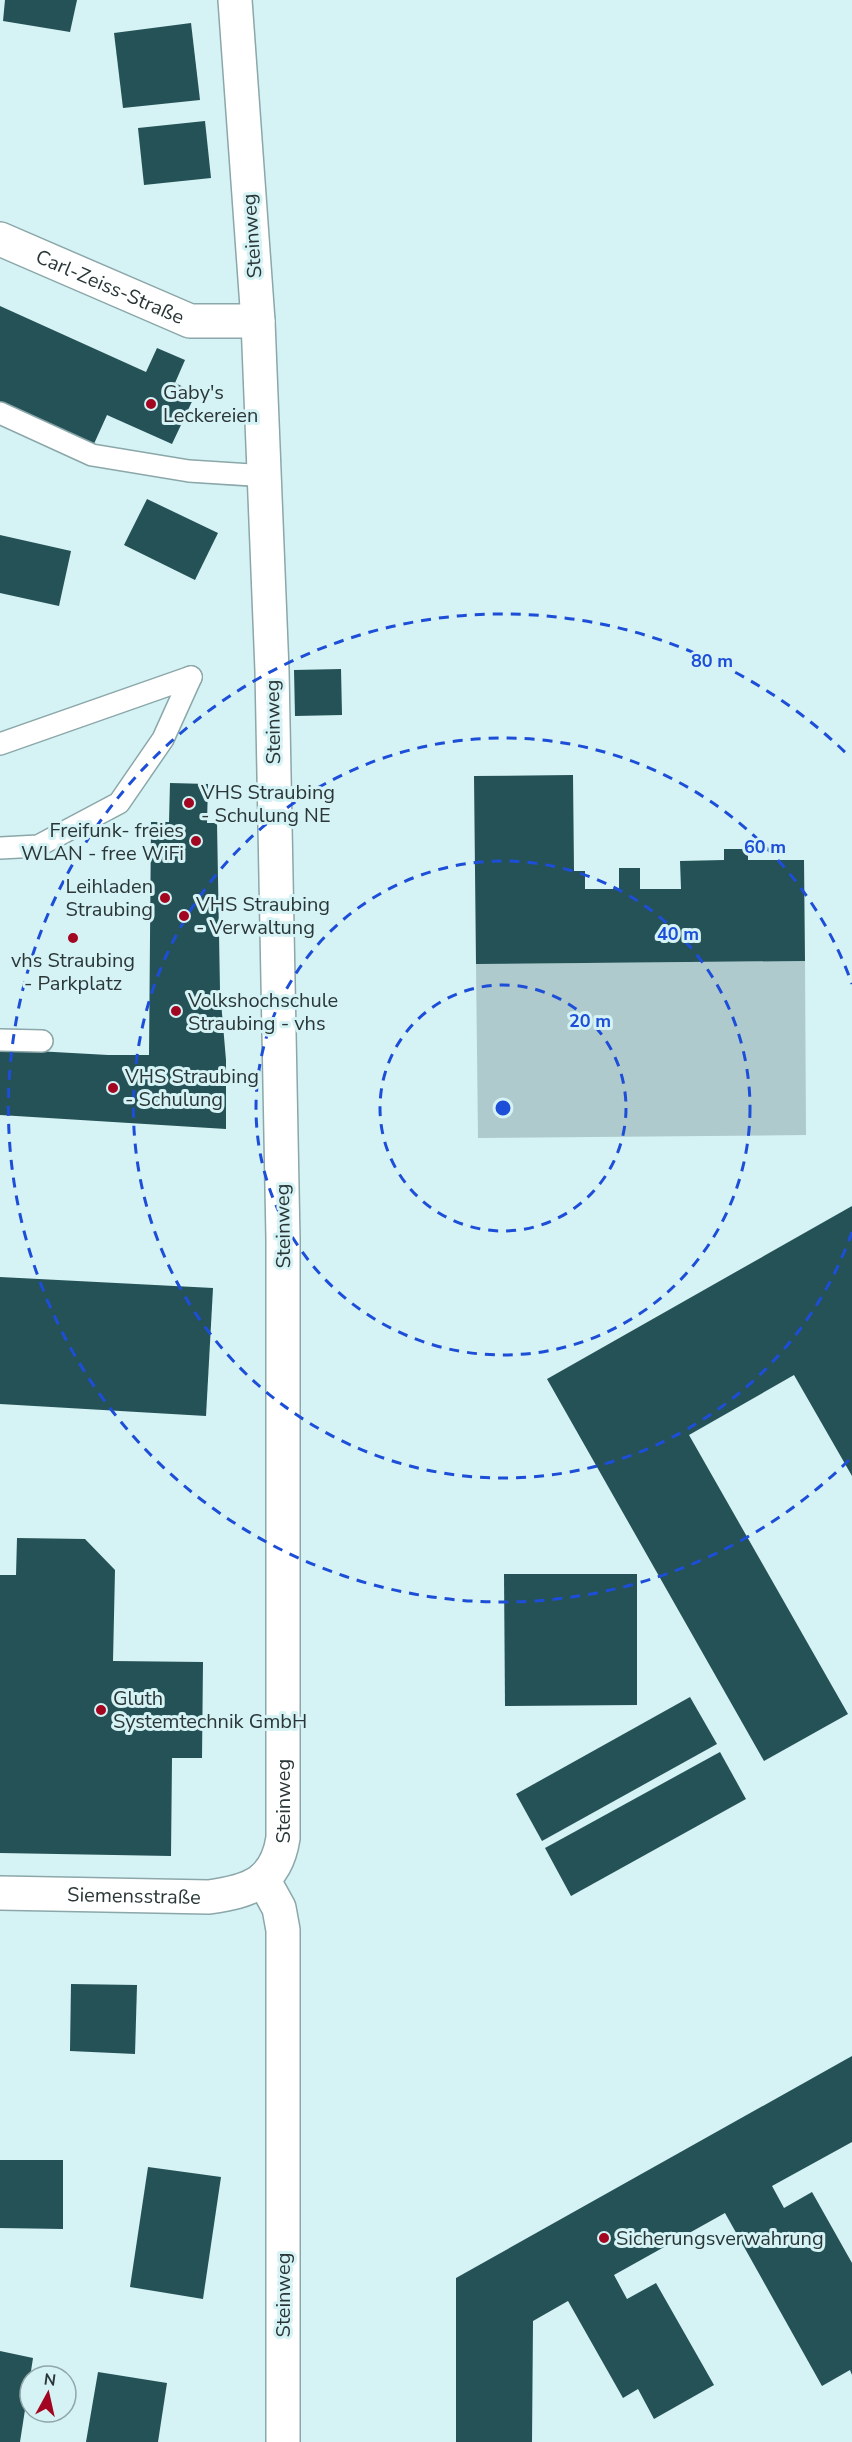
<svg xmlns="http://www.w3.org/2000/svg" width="852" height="2442" font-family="'Nunito Sans',sans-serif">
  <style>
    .green { fill: #aecacc }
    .building { fill: #255256 }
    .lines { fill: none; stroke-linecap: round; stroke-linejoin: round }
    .service-casing { stroke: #8ba7a9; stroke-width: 24 }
    .minor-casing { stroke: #8ba7a9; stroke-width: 36 }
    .service { stroke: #fff; stroke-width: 21 }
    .minor { stroke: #fff; stroke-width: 33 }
    .ring { fill: none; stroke: #1d4ed8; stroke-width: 3; stroke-dasharray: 10 8 }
    .poi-dot { fill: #a30620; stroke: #d5f2f5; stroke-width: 2 }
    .labels { text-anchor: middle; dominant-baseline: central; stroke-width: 6; stroke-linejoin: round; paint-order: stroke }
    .street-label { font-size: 20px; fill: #2a3637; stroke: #d5f2f5 }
    .poi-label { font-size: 20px; fill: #2a3637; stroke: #d5f2f5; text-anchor: start }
    .centre { fill: #1d4ed8; stroke: #d5f2f5; stroke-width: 3 }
    .ring-label { font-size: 18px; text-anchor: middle; font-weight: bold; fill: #1d4ed8; stroke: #d5f2f5; stroke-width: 6; stroke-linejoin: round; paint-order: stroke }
  </style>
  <rect width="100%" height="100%" fill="#d5f2f5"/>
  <polygon class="green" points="805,961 806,1135 478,1138 476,964"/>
  <g class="building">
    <polygon points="5,0 77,0 70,32 3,21"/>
    <polygon points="191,23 200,100 123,108 114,33"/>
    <polygon points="205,121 211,178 144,185 138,128"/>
    <polygon points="0,306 146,372 157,348 185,360 175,383 196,393 172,444 107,415 93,446 0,404"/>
    <polygon points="147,499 218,533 195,580 124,545"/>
    <polygon points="0,535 71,551 59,606 0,593"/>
    <polygon points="341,669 342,715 295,716 294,670"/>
    <polygon points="573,775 574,871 585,871 585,889 619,889 619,868 640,868 640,889 681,889 680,861 724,860 724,849 748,849 748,860 804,860 805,961 476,964 474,776"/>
    <polygon points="170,783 208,784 207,823 217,823 220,990 226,1060 226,1129 0,1115 0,1049 108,1055 149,1055 151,822 169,822"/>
    <polygon points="852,1206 852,1476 794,1375 689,1435 848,1714 764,1761 547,1379"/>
    <polygon points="0,1277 213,1288 206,1416 0,1404"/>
    <polygon points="17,1538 85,1539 115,1570 113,1661 203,1662 202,1758 172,1758 171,1856 0,1853 0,1575 16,1575"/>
    <polygon points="504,1574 637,1574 637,1705 505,1706"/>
    <polygon points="690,1697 717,1744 542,1841 516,1794"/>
    <polygon points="720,1752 746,1799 571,1896 545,1848"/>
    <polygon points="71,1984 137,1985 135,2054 70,2051"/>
    <polygon points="852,2056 852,2142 772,2186 784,2208 812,2192 852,2263 852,2375 850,2370 822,2386 725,2213 614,2275 627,2299 656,2283 714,2385 654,2419 638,2389 623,2398 568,2301 533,2321 532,2442 456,2442 456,2278"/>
    <polygon points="0,2160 63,2160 63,2229 0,2228"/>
    <polygon points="148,2167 221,2177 203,2299 130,2287"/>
    <polygon points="0,2351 33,2358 20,2442 0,2442"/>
    <polygon points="98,2372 167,2383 158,2442 86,2442"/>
  </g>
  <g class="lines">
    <g class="service-casing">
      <g id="service">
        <polyline points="0,413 92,455 189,471 266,476"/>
        <polyline points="0,744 191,677"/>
        <polyline points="0,848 38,846 119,803 163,739 191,677"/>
        <polyline points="0,1040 42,1041"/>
      </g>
    </g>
    <g class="minor-casing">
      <g id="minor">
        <path id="s1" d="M0,239L190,321H258"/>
        <polyline points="263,1879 279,1908 283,1930 283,2442"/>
        <path id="s2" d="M0,1893L209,1897C250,1891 276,1883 283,1838V1239L272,671L258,321L235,0"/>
      </g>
    </g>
    <use href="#service" class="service"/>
    <use href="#minor" class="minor"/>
  </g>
  <g class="ring">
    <circle cx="503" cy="1108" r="123"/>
    <circle cx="503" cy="1108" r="247"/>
    <path d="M852 1232A370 370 0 1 1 852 984"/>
    <path d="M849 1460A494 494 0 1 1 849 756"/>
  </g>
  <g class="poi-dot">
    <circle cx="151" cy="404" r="6"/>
    <circle cx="189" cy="803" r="6"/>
    <circle cx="196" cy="841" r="6"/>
    <circle cx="165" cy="898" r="6"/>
    <circle cx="184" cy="916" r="6"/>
    <circle cx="73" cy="938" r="6"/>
    <circle cx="176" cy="1011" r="6"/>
    <circle cx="113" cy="1088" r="6"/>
    <circle cx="101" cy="1710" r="6"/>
    <circle cx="604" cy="2238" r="6"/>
  </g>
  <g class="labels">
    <g class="street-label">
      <text transform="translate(252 236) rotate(-94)">Steinweg</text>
      <text stroke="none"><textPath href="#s1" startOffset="120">Carl-Zeiss-Straße</textPath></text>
      <text transform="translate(273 722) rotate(-91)">Steinweg</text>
      <text transform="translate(283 1226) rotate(-91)">Steinweg</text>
      <text stroke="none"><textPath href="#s2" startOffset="350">Steinweg</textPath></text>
      <text stroke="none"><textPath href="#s2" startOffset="134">Siemensstraße</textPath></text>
      <text transform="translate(283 2295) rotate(-90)">Steinweg</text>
    </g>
    <g class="poi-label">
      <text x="163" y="392">Gaby's<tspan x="163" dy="23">Leckereien</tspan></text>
      <text x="201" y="792">VHS Straubing<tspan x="201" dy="23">- Schulung NE</tspan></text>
      <text x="184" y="830" text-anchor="end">Freifunk- freies<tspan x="184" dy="23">WLAN - free WiFi</tspan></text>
      <text x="153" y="886" text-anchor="end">Leihladen<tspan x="153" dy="23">Straubing</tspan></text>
      <text x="196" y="904">VHS Straubing<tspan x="196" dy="23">- Verwaltung</tspan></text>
      <text x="73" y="960" text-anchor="middle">vhs Straubing<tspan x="73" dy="23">- Parkplatz</tspan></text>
      <text x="188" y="1000">Volkshochschule<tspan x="188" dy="23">Straubing - vhs</tspan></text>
      <text x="125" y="1076">VHS Straubing<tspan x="125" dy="23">- Schulung</tspan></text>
      <text x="113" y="1698">Gluth<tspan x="113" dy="23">Systemtechnik GmbH</tspan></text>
      <text x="616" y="2238">Sicherungsverwahrung</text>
    </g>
  </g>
  <circle cx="503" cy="1108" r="9" class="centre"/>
  <g class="ring-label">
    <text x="712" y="667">80 m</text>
    <text x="765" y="853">60 m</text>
    <text x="678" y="940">40 m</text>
    <text x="590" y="1027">20 m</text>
  </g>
  <g transform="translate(48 2394) rotate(8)"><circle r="28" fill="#d5f2f5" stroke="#91a7a9" stroke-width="1.5"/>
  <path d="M0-4.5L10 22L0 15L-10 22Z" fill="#a30620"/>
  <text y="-9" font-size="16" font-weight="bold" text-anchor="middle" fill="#2a3637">N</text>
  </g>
</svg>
